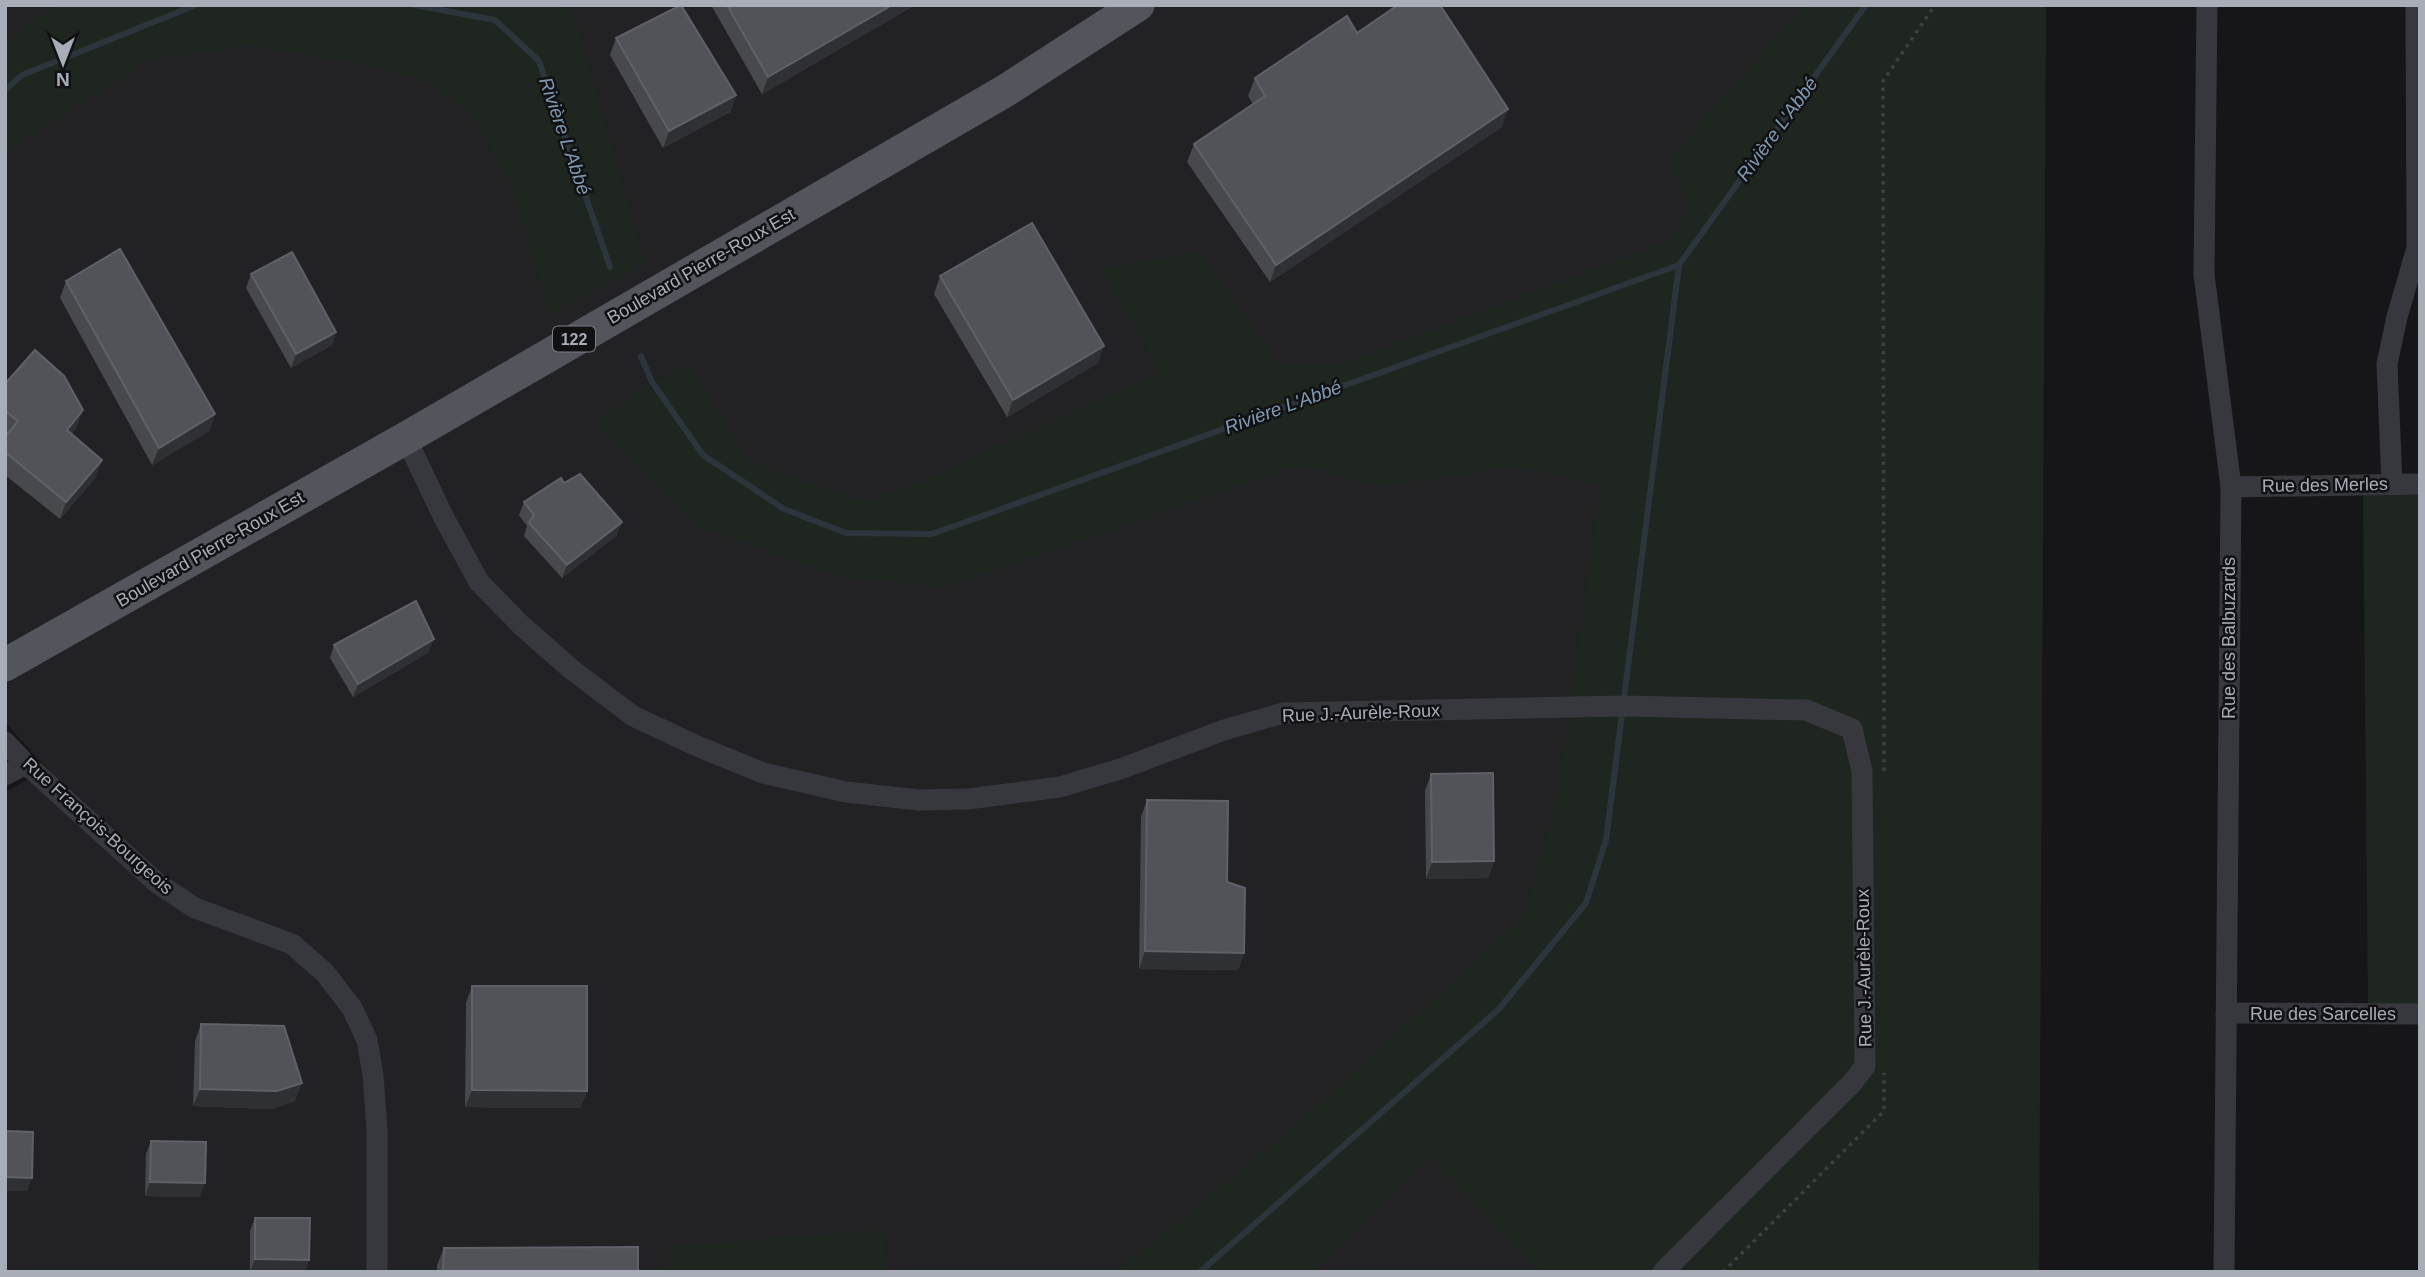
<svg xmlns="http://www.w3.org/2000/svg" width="2425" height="1277" font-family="Arial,sans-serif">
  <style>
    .built { fill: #222225 }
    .green { fill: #1e261f }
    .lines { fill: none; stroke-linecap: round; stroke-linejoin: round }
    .stream { stroke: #2c353c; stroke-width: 6 }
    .path { stroke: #3d3f44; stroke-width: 3.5; stroke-dasharray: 3.5 5; stroke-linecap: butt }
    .street { stroke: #37383d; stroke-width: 21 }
    .primary { stroke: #53555c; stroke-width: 33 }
    .wall { fill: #47494d }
    .shaded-wall { fill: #2f3033 }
    .building { fill: #525359; stroke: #5f6168; stroke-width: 2 }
    .labels { text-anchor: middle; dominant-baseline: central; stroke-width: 5; stroke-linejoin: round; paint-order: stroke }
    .shield { fill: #111113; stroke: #7b7e86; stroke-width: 2 }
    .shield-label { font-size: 16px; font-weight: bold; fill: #a8adb8 }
    .street-label { font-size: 18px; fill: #a8adb8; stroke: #111113 }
    .water-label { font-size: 19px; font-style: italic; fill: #7f9bb3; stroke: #111113 }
  </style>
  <rect width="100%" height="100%" fill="#161618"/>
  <polygon class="built" points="5,5 1901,5 1901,1272 5,1272 5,792 47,769 5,722"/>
  <g class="green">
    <polygon points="57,5 566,5 575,18 645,263 550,314 513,187 473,116 435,85 357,62 247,46 152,59 5,151 5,43"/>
    <polygon points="1805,5 2046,5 2039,1272 1543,1272 1429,1156 1312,1272 1117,1272 1285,1136 1524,917 1557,801 1601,484 1509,467 1376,487 1315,468 1294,467 946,587 835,576 702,527 595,422 652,382 689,364 749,462 866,502 920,482 1161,372 1102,268 1200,251 1278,363 1333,367 1671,240 1690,206 1670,159"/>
    <polygon points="2363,491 2420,491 2420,1007 2368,1007"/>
    <polygon points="882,1230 888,1272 670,1272 670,1246"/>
  </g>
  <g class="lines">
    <g class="stream">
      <polyline points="414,5 495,20 539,61 610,267"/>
      <polyline points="5,90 22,75 196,5"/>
      <polyline points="641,356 652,382 703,455 784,509 846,533 932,534 1679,265 1866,5"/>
      <polyline points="1200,1272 1499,1009 1586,903 1606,840 1679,265"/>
    </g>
    <g class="path">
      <polyline points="1884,771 1883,81 1935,5"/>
      <polyline points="1723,1272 1884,1111 1884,1073"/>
    </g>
    <g class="street">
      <polyline points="2207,5 2204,274 2231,487 2224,1272"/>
      <polyline points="406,438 443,516 479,582 521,625 571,669 633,716 697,746 763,773 846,792 919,800 968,799 1060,787 1120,769 1224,730 1283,713 1624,706 1806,710 1852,729 1862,771 1865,1066 1852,1083 1663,1272"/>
      <polyline points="2392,484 2387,364 2397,317 2417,248 2416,5"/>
      <polyline points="2231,487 2420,484"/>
      <polyline points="5,742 26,764 157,883 195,908 292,944 325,973 352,1008 367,1040 373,1075 377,1130 377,1272"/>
      <polyline points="5,775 26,764"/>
      <polyline points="2226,1013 2420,1014"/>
    </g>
    <polyline class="primary" points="5,665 406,438 1005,91 1138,5"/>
  </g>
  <g class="wall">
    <polygon points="711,5 915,5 762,94"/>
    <polygon points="1357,33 1502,127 1270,282 1187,162 1194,144 1253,104 1248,96 1255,78"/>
    <polygon points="616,38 736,95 730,112 663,148 610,55"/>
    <polygon points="251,274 336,332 332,345 291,368 246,288"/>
    <polygon points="940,276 1098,363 1007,417 934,294"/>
    <polygon points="66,281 215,414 209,431 152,465 60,298"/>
    <polygon points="5,384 77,427 71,434 96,477 60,519 5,475 5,437 7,435 5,433"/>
    <polygon points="564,483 617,535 562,578 524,536 527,526 519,515 524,502"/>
    <polygon points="334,645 429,652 353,697 330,658"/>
    <polygon points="1431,774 1494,861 1488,878 1426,879 1425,791"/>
    <polygon points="1147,800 1227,882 1244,953 1238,970 1139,969 1141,817"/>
    <polygon points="472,986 587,1091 580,1108 465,1107 466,1003"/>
    <polygon points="201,1024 295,1101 271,1109 193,1106 195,1041"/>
    <polygon points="151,1141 200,1197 145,1196 146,1154"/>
    <polygon points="255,1218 305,1272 250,1272 250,1231"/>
    <polygon points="444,1248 638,1272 437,1272 437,1265"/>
  </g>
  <g class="shaded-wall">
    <polygon points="892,5 915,5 762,94 768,77"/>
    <polygon points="736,95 730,112 663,148 669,131"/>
    <polygon points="1508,109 1502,127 1270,282 1276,265"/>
    <polygon points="336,332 332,345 291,368 296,354"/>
    <polygon points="1104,346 1098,363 1007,417 1013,400"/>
    <polygon points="83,410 77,427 61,448 67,430"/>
    <polygon points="215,414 209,431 152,465 159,448"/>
    <polygon points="102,460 96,477 60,519 66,502"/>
    <polygon points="622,522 617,535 562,578 567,565"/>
    <polygon points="434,639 429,652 353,697 358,684"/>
    <polygon points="1494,861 1488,878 1426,879 1432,862"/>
    <polygon points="1145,951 1244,953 1238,970 1139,969"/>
    <polygon points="302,1083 295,1101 271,1109 193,1106 200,1089"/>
    <polygon points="472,1090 587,1091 580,1108 465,1107"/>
    <polygon points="5,1177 32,1178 27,1191 5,1191"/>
    <polygon points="150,1182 205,1183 200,1197 145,1196"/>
    <polygon points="255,1259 309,1260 305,1272 250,1272"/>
  </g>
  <g class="building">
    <polygon points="681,5 736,95 669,131 616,38"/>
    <polygon points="727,5 892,5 768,77"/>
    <polygon points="1398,5 1440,5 1508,109 1276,265 1194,144 1265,96 1255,78 1347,16 1357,33"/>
    <polygon points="1032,223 1104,346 1013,400 940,276"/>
    <polygon points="120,249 215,414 159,448 66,281"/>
    <polygon points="292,252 336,332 296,354 251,274"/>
    <polygon points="35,350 64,376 83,410 67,430 102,460 66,502 5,452 5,437 18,421 5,411 5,384"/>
    <polygon points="580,474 622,522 567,565 529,523 534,515 524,502 561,478 564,483"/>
    <polygon points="416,601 434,639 358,684 334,645"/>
    <polygon points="1493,773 1494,861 1432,862 1431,774"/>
    <polygon points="1147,800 1228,801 1227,882 1245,888 1244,953 1145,951"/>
    <polygon points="472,986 587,986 587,1091 472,1090"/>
    <polygon points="201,1024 284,1026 302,1083 277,1091 200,1089"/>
    <polygon points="5,1131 33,1132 32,1178 5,1177"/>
    <polygon points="151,1141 206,1142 205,1183 150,1182"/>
    <polygon points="255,1218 310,1218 309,1260 255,1259"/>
    <polygon points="638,1247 638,1272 443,1272 444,1248"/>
  </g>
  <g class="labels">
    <rect class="shield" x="553" y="326.5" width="42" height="25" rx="5"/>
    <g class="shield-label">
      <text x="574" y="339">122</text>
    </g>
    <g class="street-label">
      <text transform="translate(701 266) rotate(-30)">Boulevard Pierre-Roux Est</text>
      <text transform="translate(2325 485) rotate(-1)">Rue des Merles</text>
      <text transform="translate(210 549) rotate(-30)">Boulevard Pierre-Roux Est</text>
      <text transform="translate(2229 638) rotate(-90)">Rue des Balbuzards</text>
      <text transform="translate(1361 713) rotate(-2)">Rue J.-Aurèle-Roux</text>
      <text transform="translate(98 826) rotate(42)">Rue François-Bourgeois</text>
      <text transform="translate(1864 968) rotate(-91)">Rue J.-Aurèle-Roux</text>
      <text x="2323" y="1014">Rue des Sarcelles</text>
    </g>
    <g class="water-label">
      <text transform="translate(1777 129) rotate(-54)">Rivière L'Abbé</text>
      <text transform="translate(565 136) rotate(71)">Rivière L'Abbé</text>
      <text transform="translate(1283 407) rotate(-20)">Rivière L'Abbé</text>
    </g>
  </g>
  <rect width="2425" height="1277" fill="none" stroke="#a8adb8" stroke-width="14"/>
  <g transform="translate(63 63) rotate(180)" stroke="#111113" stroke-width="5" paint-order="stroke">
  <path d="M0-5L12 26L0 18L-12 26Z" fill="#a8adb8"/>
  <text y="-10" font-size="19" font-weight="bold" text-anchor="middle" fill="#a8adb8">N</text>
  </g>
</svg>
